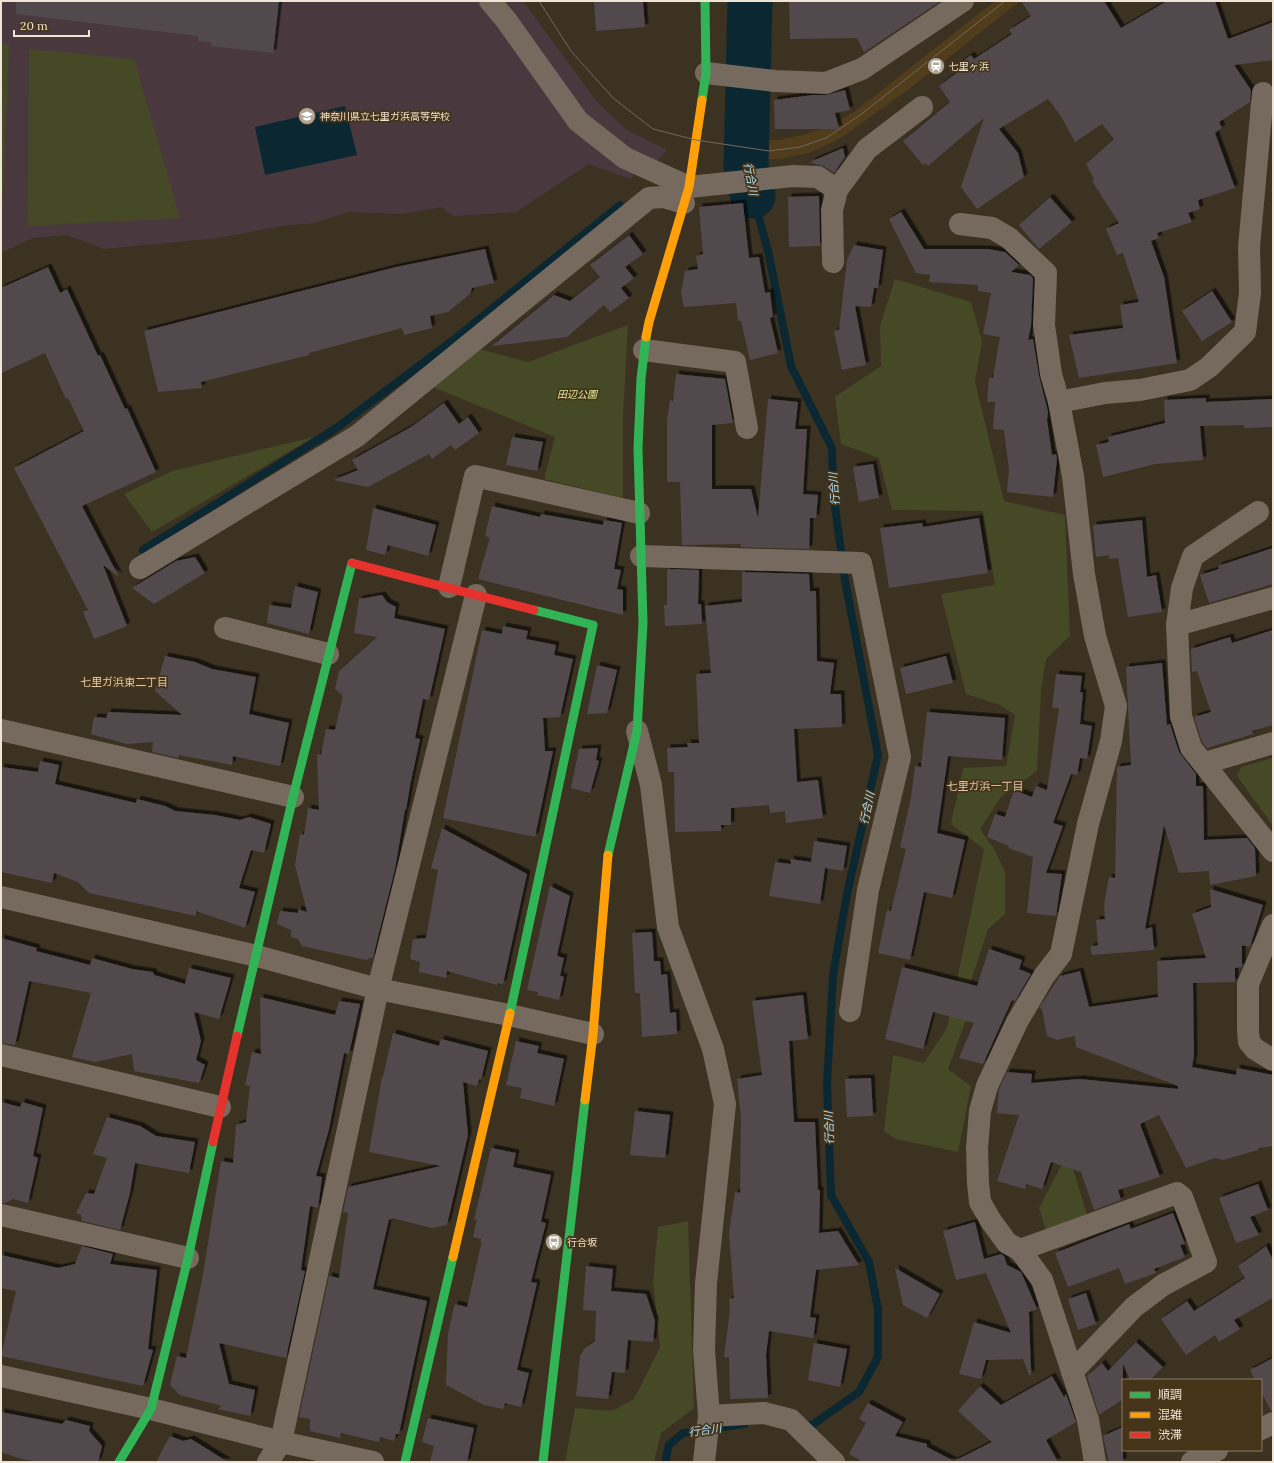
<svg xmlns="http://www.w3.org/2000/svg" width="1274" height="1463" font-family="Lora,'Noto Sans JP',serif">
  <style>
    .built { fill: #513c1b }
    .education { fill: #49393f }
    .green { fill: #454925 }
    .water { fill: #0b2832 }
    .lines { fill: none; stroke-linecap: round; stroke-linejoin: round }
    .stream { stroke: #0b2832; stroke-width: 8 }
    .river { stroke: #0b2832; stroke-width: 45 }
    .building { fill: #514a4c; filter: url(#shadow) }
    .street { stroke: #766a5e; stroke-width: 22 }
    .fast { stroke: #30b455; stroke-width: 9 }
    .slow { stroke: #ff9f0a; stroke-width: 9 }
    .jam { stroke: #e5322d; stroke-width: 9 }
    .tram { stroke: #73695e; stroke-width: 1 }
    .labels { text-anchor: middle; dominant-baseline: central; stroke-width: 3.5; stroke-linejoin: round; paint-order: stroke }
    .poi-label { font-size: 10px; fill: #f0e4d4; stroke: #463418; text-anchor: start }
    .park-label { font-size: 10px; font-style: italic; fill: #deee9d; stroke: #463418 }
    .water-label { font-size: 11px; font-style: italic; fill: #b0e3fc; stroke: #463418 }
    .neighbourhood-label { font-size: 11px; fill: #dec8a8; stroke: #463418 }
  </style>
  <defs>
    <filter id="shadow"><feDropShadow dx="3.5" dy="-3.5" stdDeviation="0" flood-color="#0009"/></filter>
  </defs>
  <rect width="100%" height="100%" fill="#3c3222"/>
  <polygon class="built" points="995,1 1020,1 909,89 841,138 812,152 780,159 755,159 757,140 779,140 807,134 831,125 854,112"/>
  <polygon class="education" points="1,1 523,1 597,102 627,130 667,150 653,166 645,161 631,179 589,164 516,212 453,216 442,207 402,214 349,212 314,223 281,226 218,238 104,249 67,235 33,238 1,253"/>
  <g class="green">
    <polygon points="1,44 9,45 1,238"/>
    <polygon points="29,49 134,59 180,218 28,226"/>
    <polygon points="895,279 971,302 982,341 975,382 1004,501 1065,515 1070,636 1046,659 1041,690 1037,771 1001,797 980,829 993,847 1005,872 1005,914 988,929 964,1002 967,1017 948,1069 971,1086 958,1152 896,1139 884,1131 893,1055 924,1063 947,1028 984,849 951,824 963,768 1006,766 1015,715 1000,705 966,694 941,594 995,585 983,511 892,510 879,458 841,444 835,397 881,366 880,326"/>
    <polygon points="628,325 623,417 623,498 544,479 555,437 433,387 479,349 528,362"/>
    <polygon points="314,437 152,532 124,494 172,471"/>
    <polygon points="1273,758 1273,826 1237,776 1241,767"/>
    <polygon points="1068,1153 1087,1214 1046,1230 1039,1208"/>
    <polygon points="688,1221 694,1408 661,1433 654,1462 565,1462 575,1408 612,1411 634,1399 660,1347 653,1281 658,1227"/>
  </g>
  <polygon class="water" points="345,106 357,155 265,175 255,127"/>
  <g class="lines">
    <g class="stream">
      <polyline points="753,196 768,251 791,366 832,448 833,493 845,580 878,755 847,894 833,975 827,1084 831,1195 869,1262 878,1309 878,1357 859,1392 812,1425 801,1424"/>
      <polyline points="143,550 335,429 452,341 620,205"/>
      <polyline points="665,1462 669,1445 683,1433 744,1424"/>
    </g>
    <polyline class="river" points="750,1 746,167 753,196"/>
  </g>
  <g class="building">
    <polygon points="16,1 279,1 273,53 211,46 211,42 198,41 198,36 16,14"/>
    <polygon points="594,1 643,1 645,27 596,31"/>
    <polygon points="789,1 941,1 864,52 857,38 790,39"/>
    <polygon points="1021,1 1104,1 1121,28 1167,1 1215,1 1228,39 1273,22 1273,60 1234,65 1251,90 1250,102 1219,122 1222,128 1215,133 1235,188 1198,200 1200,209 1188,213 1192,222 1157,233 1159,238 1151,241 1164,277 1177,363 1079,378 1069,335 1123,328 1120,305 1139,302 1123,253 1117,255 1106,229 1119,223 1092,181 1094,179 1086,164 1114,139 1102,124 1075,142 1061,116 1048,99 999,129 1018,153 1024,177 977,209 961,187 984,118 928,166 926,163 923,165 903,141 950,102 939,86 958,72 954,67 971,55 974,59 1012,34 1009,30 1031,16"/>
    <polygon points="845,90 850,110 835,113 839,129 775,129 774,100 813,95 826,95"/>
    <polygon points="843,148 845,157 834,173 825,167 810,162"/>
    <polygon points="819,196 820,246 789,247 788,197"/>
    <polygon points="1050,197 1072,222 1039,249 1019,225"/>
    <polygon points="743,203 749,258 759,257 765,293 770,292 773,317 770,318 778,353 750,360 741,321 738,321 736,303 684,307 681,293 685,271 698,269 696,256 703,254 699,207"/>
    <polygon points="901,212 924,249 988,249 1005,252 1019,265 1011,272 1030,275 1033,278 1031,326 1028,340 1033,339 1039,376 1048,412 1047,420 1052,455 1056,454 1057,458 1053,497 1007,492 1009,470 1004,430 993,429 995,402 987,402 989,378 993,378 1000,337 983,334 991,293 978,291 978,285 929,282 930,275 916,273 889,219"/>
    <polygon points="629,235 643,254 625,267 634,278 621,288 629,298 610,312 604,305 567,337 492,346 554,295 570,301 600,277 590,265"/>
    <polygon points="854,245 883,250 878,288 874,288 871,307 855,306 866,365 842,370 834,331 839,330 847,260"/>
    <polygon points="485,249 494,283 472,288 470,294 448,312 430,316 432,328 404,335 402,328 309,353 309,355 201,382 202,388 158,392 144,331 396,267"/>
    <polygon points="48,267 60,293 67,289 98,356 100,355 125,409 127,408 156,472 82,506 119,577 103,565 127,626 94,639 83,612 88,610 14,468 84,431 68,398 66,399 45,353 1,373 1,288"/>
    <polygon points="1212,291 1232,322 1202,341 1182,311"/>
    <polygon points="676,374 725,379 733,423 712,425 712,489 751,489 758,518 768,399 798,402 795,429 807,429 803,494 818,495 816,518 810,518 809,549 741,547 741,544 682,545 680,482 667,482 667,421 670,400 673,401"/>
    <polygon points="1206,398 1206,402 1273,399 1273,427 1244,428 1244,425 1200,426 1203,460 1155,464 1103,477 1096,445 1109,442 1108,437 1165,423 1164,400"/>
    <polygon points="444,403 459,424 468,417 479,433 455,450 451,445 432,459 429,454 368,487 333,480 358,470 352,460 411,427"/>
    <polygon points="512,437 543,442 537,471 506,465"/>
    <polygon points="873,464 879,498 859,502 853,467"/>
    <polygon points="492,506 540,517 541,514 603,525 604,520 622,523 614,569 621,570 617,589 623,590 623,615 478,579 490,538 485,536"/>
    <polygon points="373,508 436,525 428,556 388,545 385,555 366,550"/>
    <polygon points="979,518 988,573 889,588 880,528 922,523 923,527"/>
    <polygon points="1142,520 1147,577 1156,575 1162,612 1128,617 1118,558 1109,559 1109,555 1096,557 1093,525"/>
    <polygon points="1273,548 1273,584 1209,603 1200,575 1219,569 1218,566"/>
    <polygon points="195,557 205,573 154,604 132,588 176,561"/>
    <polygon points="667,569 699,570 698,604 701,604 702,624 665,626 664,605 667,605"/>
    <polygon points="742,572 809,574 810,591 816,591 817,661 834,663 830,694 841,694 842,727 794,729 797,782 818,780 823,818 786,823 785,811 770,813 769,805 731,808 731,825 721,825 721,831 675,832 674,772 668,772 667,748 688,747 687,743 699,743 696,674 711,673 705,606 742,602"/>
    <polygon points="295,586 318,592 309,634 267,623 269,605 291,608"/>
    <polygon points="382,595 387,602 396,607 394,618 445,629 429,700 423,699 415,738 420,739 410,786 406,810 405,810 395,869 373,957 366,960 302,946 298,939 291,937 291,930 277,924 280,911 298,913 298,909 307,912 295,865 300,834 304,835 308,808 319,810 317,754 321,755 326,729 335,730 343,696 335,689 339,671 377,637 354,633 359,599"/>
    <polygon points="503,626 528,631 526,639 556,645 554,655 573,659 560,717 543,718 545,751 553,751 535,837 443,818 482,630 502,634"/>
    <polygon points="1273,630 1273,725 1252,731 1253,734 1207,748 1202,742 1194,717 1211,712 1197,671 1192,672 1191,649 1230,637 1232,643"/>
    <polygon points="165,656 195,662 212,669 256,677 249,714 289,723 280,766 233,756 232,765 179,755 178,758 152,752 153,742 127,744 91,734 94,717 106,718 108,712 182,715 155,691"/>
    <polygon points="946,656 953,683 906,694 900,668"/>
    <polygon points="1162,663 1167,725 1170,724 1179,752 1196,774 1196,786 1203,786 1204,840 1247,838 1255,848 1256,876 1210,885 1209,871 1179,873 1164,825 1145,929 1152,927 1154,950 1092,955 1090,947 1098,945 1096,920 1105,919 1104,905 1109,877 1115,878 1117,767 1131,765 1126,667"/>
    <polygon points="597,665 617,670 607,713 587,714"/>
    <polygon points="1056,674 1082,676 1080,692 1083,693 1080,724 1092,726 1087,759 1080,758 1077,775 1071,774 1053,823 1063,826 1046,873 1062,874 1056,916 1027,913 1033,857 1008,848 1009,846 987,837 995,814 1005,817 1014,790 1032,797 1036,786 1047,790 1059,708 1052,708"/>
    <polygon points="927,712 1005,718 1002,760 948,756 937,833 965,840 952,898 924,892 910,960 878,953 887,910 891,911 906,849 900,847 911,798 915,766 921,767"/>
    <polygon points="598,748 596,760 599,761 590,793 571,788 579,749"/>
    <polygon points="40,761 59,765 55,784 136,803 137,799 165,806 175,811 215,815 240,820 249,817 271,824 264,853 251,850 239,888 255,892 245,928 196,911 196,916 89,893 78,882 54,873 52,883 1,872 1,767 38,772"/>
    <polygon points="442,828 527,874 503,984 497,983 497,985 447,971 446,978 419,972 420,962 410,959 413,939 426,938 438,870 431,868"/>
    <polygon points="814,841 847,846 843,871 825,868 820,904 769,896 775,862 791,864 790,859 811,862"/>
    <polygon points="550,886 570,896 557,956 564,958 560,976 564,977 559,1000 537,995 538,992 527,990"/>
    <polygon points="1210,889 1263,905 1250,947 1242,945 1242,967 1235,968 1235,982 1193,983 1194,1056 1192,1067 1236,1075 1237,1068 1273,1075 1273,1146 1259,1148 1258,1150 1223,1160 1215,1158 1186,1168 1159,1115 1140,1124 1160,1177 1118,1190 1121,1200 1094,1210 1081,1172 1051,1162 1042,1189 1026,1184 1025,1189 997,1181 1019,1115 997,1113 999,1089 1007,1072 1032,1074 1031,1083 1080,1079 1178,1089 1178,1086 1076,1047 1075,1036 1057,1040 1047,1036 1042,1009 1039,1008 1060,976 1080,971 1089,1007 1158,997 1157,961 1206,958 1192,914 1211,907"/>
    <polygon points="652,932 654,961 660,961 661,975 667,974 670,1013 676,1012 677,1034 642,1037 640,993 635,993 632,933"/>
    <polygon points="1,938 37,948 36,951 90,965 92,958 132,969 153,972 154,975 185,984 189,968 231,978 219,1019 194,1012 201,1041 196,1060 205,1065 199,1083 134,1071 132,1054 95,1062 72,1057 91,993 29,981 15,1045 1,1043"/>
    <polygon points="989,949 1022,960 1019,969 1031,974 1015,1001 1012,1000 983,1064 959,1058 974,1023 933,1012 923,1049 885,1039 902,967 977,986"/>
    <polygon points="803,995 808,1039 789,1041 794,1122 815,1122 818,1190 820,1190 819,1233 838,1231 859,1265 816,1270 810,1317 816,1318 813,1338 769,1331 766,1355 768,1398 730,1399 729,1357 724,1357 730,1309 729,1299 734,1298 729,1233 735,1192 740,1193 741,1118 737,1079 762,1075 752,1001"/>
    <polygon points="260,997 335,1015 339,1001 360,1004 349,1054 344,1053 329,1129 316,1176 322,1177 318,1208 310,1206 301,1270 305,1271 286,1358 219,1343 229,1384 255,1390 250,1416 218,1409 222,1406 180,1395 170,1385 177,1356 186,1358 203,1275 221,1161 233,1163 236,1125 246,1122 250,1086 245,1085 252,1052 261,1054"/>
    <polygon points="393,1033 439,1046 441,1039 488,1051 481,1080 479,1079 477,1086 463,1082 468,1135 447,1225 432,1228 392,1218 391,1220 389,1219 373,1289 427,1301 399,1434 396,1434 394,1441 380,1437 379,1442 341,1433 340,1438 310,1431 310,1419 299,1417 329,1276 339,1278 348,1213 343,1212 348,1187 441,1166 369,1152 382,1077 383,1077"/>
    <polygon points="516,1041 539,1046 537,1053 564,1059 554,1106 520,1098 522,1088 506,1085"/>
    <polygon points="871,1078 873,1116 847,1117 845,1079"/>
    <polygon points="1,1102 20,1107 22,1102 43,1108 33,1156 38,1158 28,1203 13,1199 5,1203 1,1203"/>
    <polygon points="635,1111 670,1115 665,1158 630,1155"/>
    <polygon points="107,1117 140,1126 156,1136 195,1142 189,1173 135,1163 130,1193 120,1230 82,1221 81,1215 76,1213 86,1193 94,1194 107,1158 93,1154"/>
    <polygon points="491,1148 516,1153 513,1167 551,1175 541,1222 546,1223 531,1282 537,1283 517,1370 529,1373 521,1407 505,1403 503,1409 484,1405 446,1385 448,1334 454,1307 455,1304 467,1307 481,1245 481,1239 473,1237 477,1219 474,1220"/>
    <polygon points="1258,1184 1268,1210 1250,1217 1259,1235 1236,1243 1219,1198"/>
    <polygon points="1173,1213 1185,1244 1180,1245 1185,1257 1154,1269 1156,1273 1125,1284 1119,1268 1068,1287 1055,1253 1129,1224 1131,1229"/>
    <polygon points="975,1222 984,1259 1001,1254 1004,1256 1007,1265 1021,1272 1037,1309 1029,1312 1031,1375 1029,1375 1023,1359 986,1360 981,1379 959,1374 974,1322 1011,1333 986,1273 956,1280 943,1231"/>
    <polygon points="82,1246 113,1254 110,1264 157,1270 148,1349 153,1350 143,1386 1,1356 16,1291 1,1288 1,1255 58,1268 75,1264"/>
    <polygon points="1266,1246 1273,1260 1273,1298 1234,1320 1240,1329 1219,1342 1215,1335 1186,1355 1161,1319 1187,1301 1194,1311 1245,1278 1238,1266"/>
    <polygon points="586,1266 613,1269 611,1291 646,1294 655,1321 653,1342 628,1340 625,1373 612,1372 608,1399 576,1396 580,1356 585,1348 595,1341 596,1311 583,1310"/>
    <polygon points="895,1268 940,1294 927,1318 903,1305"/>
    <polygon points="1086,1293 1096,1324 1078,1330 1068,1299"/>
    <polygon points="1136,1342 1163,1367 1150,1380 1130,1380 1123,1364 1123,1399 1099,1415 1087,1376 1102,1363 1108,1371"/>
    <polygon points="814,1343 847,1349 840,1387 808,1380"/>
    <polygon points="1273,1358 1273,1411 1271,1411 1261,1391 1261,1380 1255,1380 1250,1370"/>
    <polygon points="1052,1376 1064,1397 1066,1394 1076,1422 1046,1440 1058,1462 863,1462 849,1454 866,1423 859,1419 868,1403 903,1422 895,1436 927,1444 927,1447 954,1461 992,1442 958,1411 980,1386 1001,1405"/>
    <polygon points="1,1412 62,1424 66,1420 90,1426 89,1431 102,1446 98,1462 41,1462 21,1459 1,1452"/>
    <polygon points="428,1418 474,1428 467,1462 430,1462 434,1446 422,1442"/>
    <polygon points="1123,1427 1123,1462 1109,1462 1103,1436"/>
    <polygon points="170,1436 183,1441 191,1439 228,1462 156,1462"/>
  </g>
  <g class="lines">
    <g class="street">
      <polyline points="490,1 506,20 578,121 625,158 689,187 793,176 818,177 837,190 867,149 922,107"/>
      <polyline points="706,73 775,81 826,83 862,69 963,1"/>
      <polyline points="960,224 992,228 1009,238 1046,273 1044,325 1051,374 1059,402"/>
      <polyline points="833,262 832,210 837,190"/>
      <polyline points="644,350 735,362 747,428"/>
      <polyline points="641,556 861,563 900,757 868,890 850,1011"/>
      <polyline points="140,568 357,436 649,198 663,197 684,203"/>
      <polyline points="449,587 475,476 639,513"/>
      <polyline points="1273,598 1177,625 1181,716 1191,748 1273,851"/>
      <polyline points="1177,625 1182,588 1193,556 1258,512"/>
      <polyline points="225,628 328,654"/>
      <polyline points="1,730 293,797"/>
      <polyline points="637,731 651,785 668,927 713,1049 725,1104 706,1283 704,1350 709,1416 704,1462"/>
      <polyline points="1205,763 1273,743"/>
      <polyline points="1,897 257,956 378,989 509,1015 593,1034"/>
      <polyline points="1273,925 1248,984 1248,1030 1249,1042 1255,1049 1273,1060"/>
      <polyline points="1,1055 220,1107"/>
      <polyline points="1,1215 188,1258"/>
      <polyline points="1020,1250 1177,1193 1182,1197 1206,1262 1163,1285 1134,1307 1072,1372"/>
      <polyline points="1,1376 151,1409 281,1442 373,1462"/>
      <polyline points="709,1416 764,1413 791,1420 834,1462"/>
      <polyline points="1261,1429 1273,1423"/>
      <polyline points="268,1462 281,1442 378,989 476,595"/>
      <polyline points="1095,1462 1088,1420 1042,1280 1020,1250 1007,1243 991,1221 980,1202 978,1183 977,1148 980,1111 987,1086 1017,1022 1044,976 1061,954 1088,824 1111,741 1116,706 1095,636 1084,574 1073,476 1059,402 1105,393 1140,390 1190,380 1209,367 1245,332 1250,293 1249,247 1263,93"/>
      <polyline points="1192,1462 1217,1450"/>
    </g>
    <g class="fast">
      <polyline points="702,100 706,73 705,1"/>
      <polyline points="608,855 637,731 643,623 638,448 641,379 646,337"/>
      <polyline points="510,1013 593,625 534,610"/>
      <polyline points="237,1036 293,797 352,563"/>
      <polyline points="119,1462 151,1409 188,1258 213,1142"/>
      <polyline points="405,1462 453,1257"/>
      <polyline points="543,1462 585,1100"/>
    </g>
    <g class="slow">
      <polyline points="646,337 649,322 689,187 702,100"/>
      <polyline points="585,1100 593,1034 608,855"/>
      <polyline points="453,1257 510,1013"/>
    </g>
    <g class="jam">
      <polyline points="352,563 534,610"/>
      <polyline points="213,1142 237,1036"/>
    </g>
    <polyline class="tram" points="539,1 571,51 613,98 653,129 696,140 769,151 800,147 826,138 859,116 1005,1"/>
  </g>
  <defs>
    <g id="station-disc" transform="scale(0.9)"><circle r="9.5" fill="#b1a696" stroke="#463418"/><path d="M-3-6H3Q5-6 5-4V2Q5 4 3 4L4.5 6H3L1.5 4h-3L-3 6H-4.5L-3 4Q-5 4-5 2V-4Q-5-6-3-6ZM-3.5-4v3h7v-3ZM-3.5 1v1.5H-2V1ZM2 1v1.5H3.5V1Z" fill="#fff"/></g>
    <g id="school-disc" transform="scale(0.9)"><circle r="9.5" fill="#b1a696" stroke="#463418"/><path d="M0-5L7-2L0 1L-7-2ZM-4 1L0 2.5L4 1V4Q0 6-4 4Z" fill="#fff"/></g>
    <g id="bus-disc" transform="scale(0.9)"><circle r="9.5" fill="#b1a696" stroke="#463418"/><path d="M-5-6H5V4H4V6H2V4H-2V6H-4V4H-5ZM-3.5-4V0h7V-4ZM-3.5 1.2v1.5H-2V1.2ZM2 1.2v1.5H3.5V1.2Z" fill="#fff"/></g>
  </defs>
  <g fill-rule="evenodd">
    <use href="#station-disc" x="936" y="66"/>
    <use href="#school-disc" x="307" y="116"/>
    <use href="#bus-disc" x="554" y="1242"/>
  </g>
  <g class="labels">
    <g class="poi-label">
      <text x="949" y="66">七里ヶ浜</text>
      <text x="320" y="116">神奈川県立七里ガ浜高等学校</text>
      <text x="567" y="1242">行合坂</text>
    </g>
    <g class="park-label">
      <text x="577" y="394">田辺公園</text>
    </g>
    <g class="water-label">
      <text transform="translate(751 179) rotate(79)">行合川</text>
      <text transform="translate(834 489) rotate(-94)">行合川</text>
      <text transform="translate(867 808) rotate(-78)">行合川</text>
      <text transform="translate(829 1128) rotate(-92)">行合川</text>
      <text transform="translate(705 1430) rotate(-8)">行合川</text>
    </g>
    <g class="neighbourhood-label">
      <text x="124" y="682">七里ガ浜東二丁目</text>
      <text x="985" y="786">七里ガ浜一丁目</text>
    </g>
  </g>
  <rect width="1274" height="1463" fill="none" stroke="#f0e4d4" stroke-width="4"/>
  <rect x="1122" y="1379" width="140" height="72" fill="#463418" stroke="#8a7a63"/>
  <rect x="1130" y="1392" width="20" height="6" fill="#30b455" stroke="#8a7a63"/>
  <text x="1158" y="1399" font-size="12" fill="#f0e4d4">順調</text>
  <rect x="1130" y="1412" width="20" height="6" fill="#ff9f0a" stroke="#8a7a63"/>
  <text x="1158" y="1419" font-size="12" fill="#f0e4d4">混雑</text>
  <rect x="1130" y="1432" width="20" height="6" fill="#e5322d" stroke="#8a7a63"/>
  <text x="1158" y="1439" font-size="12" fill="#f0e4d4">渋滞</text>
  <path d="M14 30v6h75v-6" fill="none" stroke="#f0e4d4" stroke-width="2"/>
  <text x="20" y="30" font-size="12" fill="#f0e4d4" stroke="#463418" stroke-width="3" paint-order="stroke">20 m</text>
</svg>
